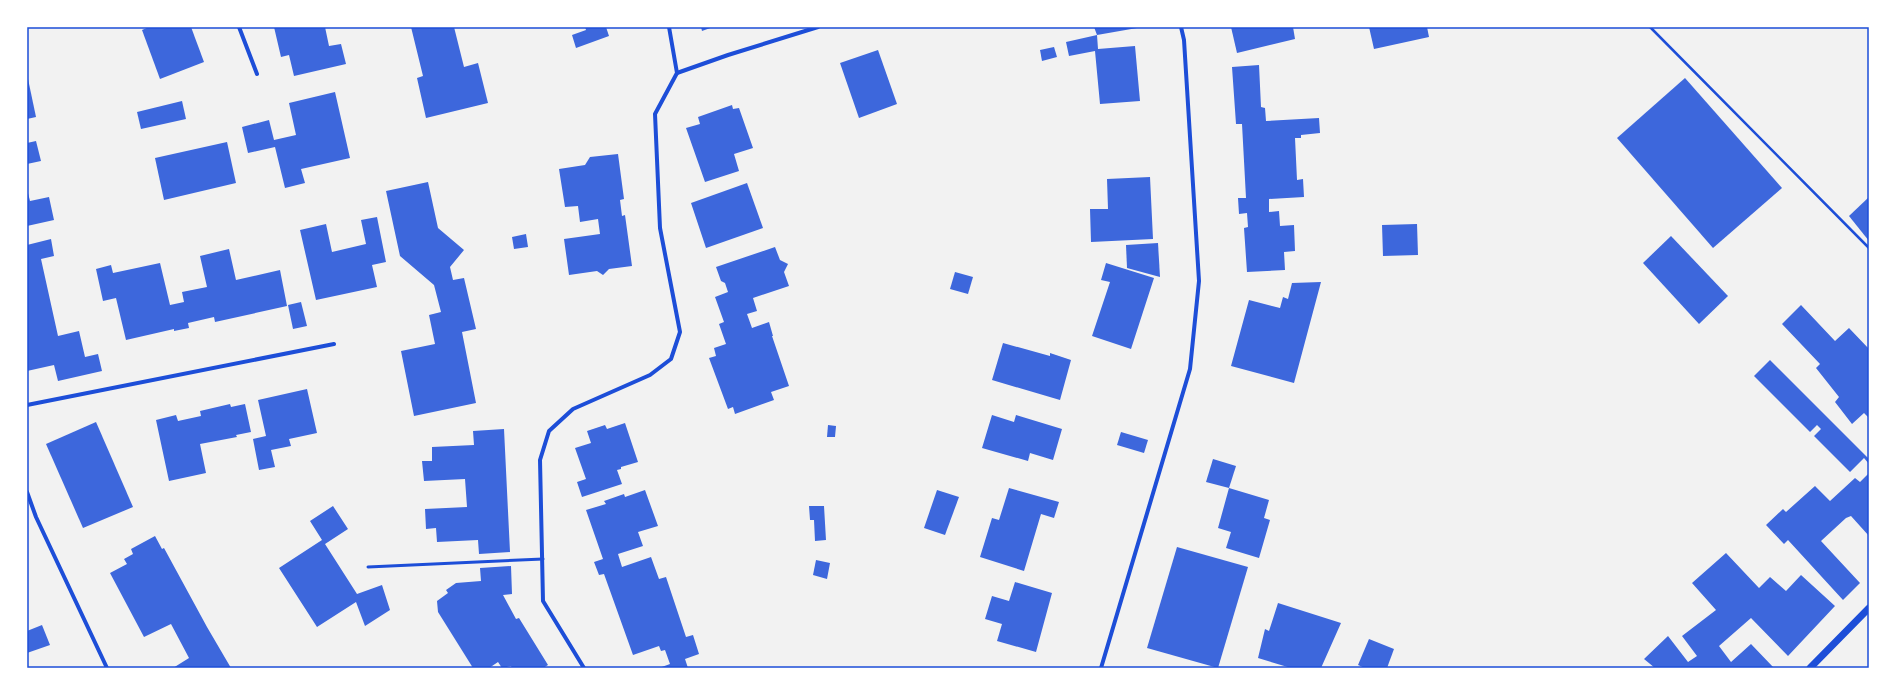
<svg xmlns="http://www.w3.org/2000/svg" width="1896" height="695" font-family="Lato,sans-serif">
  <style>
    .building { fill: #3d67dc }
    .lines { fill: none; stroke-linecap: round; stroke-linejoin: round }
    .path { stroke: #1d4ed8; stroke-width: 2.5 }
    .service { stroke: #1d4ed8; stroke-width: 3 }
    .minor { stroke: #1d4ed8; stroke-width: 4 }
    .tertiary { stroke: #1d4ed8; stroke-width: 7 }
    .neatline { fill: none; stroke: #1d4ed8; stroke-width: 1.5 }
  </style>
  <rect width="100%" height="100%" fill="#f2f2f2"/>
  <g class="building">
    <polygon points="149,27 191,27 204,62 160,79 142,30"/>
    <polygon points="274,27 325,27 329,46 341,44 346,64 294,76 289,55 281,57"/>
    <polygon points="411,27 454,27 464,67 478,63 488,103 426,118 417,78 423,76"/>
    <polygon points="585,27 606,27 609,36 576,48 572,35 586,30"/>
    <polygon points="701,27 713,27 702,31"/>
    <polygon points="1094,27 1137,27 1137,28 1097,35"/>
    <polygon points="1231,27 1293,27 1295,39 1237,53"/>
    <polygon points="1369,27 1427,27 1429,37 1374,49"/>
    <polygon points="1097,35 1098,49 1135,46 1140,101 1100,104 1095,51 1069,56 1066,42"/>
    <polygon points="1054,47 1057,57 1042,61 1040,50"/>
    <polygon points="878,50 897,104 859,118 840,63"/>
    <polygon points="1259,65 1261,107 1265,108 1266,121 1319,118 1320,133 1301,135 1301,138 1295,138 1297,180 1303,179 1304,197 1269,199 1269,212 1279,211 1280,226 1294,225 1295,251 1284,252 1285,270 1247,272 1244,228 1248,227 1247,213 1239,214 1238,198 1246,198 1242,124 1236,124 1232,67"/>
    <polygon points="1685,78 1782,188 1713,248 1617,138"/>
    <polygon points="28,79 36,117 27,119 27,80"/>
    <polygon points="335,92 350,158 301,169 305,183 285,188 275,147 248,153 242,127 269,120 274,140 296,135 289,103"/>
    <polygon points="182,101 186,119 141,129 137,112"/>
    <polygon points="732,105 733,109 739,108 753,148 734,154 739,171 705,182 686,128 700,124 698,117"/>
    <polygon points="36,141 41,161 27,164 27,143"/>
    <polygon points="227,142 236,183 164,200 155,158"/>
    <polygon points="618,154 624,199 620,200 622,216 625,215 632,266 609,269 603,275 597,271 569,275 564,239 600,234 598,219 580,222 578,206 565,207 559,169 585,165 590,157"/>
    <polygon points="1150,177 1153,239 1091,242 1090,209 1108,209 1107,179"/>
    <polygon points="428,182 438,228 464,250 450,267 453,280 464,278 476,329 462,332 476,403 414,416 401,351 435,344 429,315 441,312 434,285 400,256 386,191"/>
    <polygon points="747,183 763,228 706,248 691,203"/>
    <polygon points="27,189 30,201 49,197 54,220 27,226"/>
    <polygon points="1869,197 1869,241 1849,216"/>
    <polygon points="377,217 386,262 372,265 377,287 316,300 300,230 326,224 332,252 366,244 361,220"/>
    <polygon points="1417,224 1418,255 1383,256 1382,225"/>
    <polygon points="526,234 528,247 514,249 512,237"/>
    <polygon points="1671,236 1728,296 1699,324 1643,263"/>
    <polygon points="51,239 54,256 41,259 58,336 79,331 85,357 98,354 102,371 58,381 54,365 27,371 27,245"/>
    <polygon points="1158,243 1160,277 1127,268 1126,245"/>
    <polygon points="775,247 780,260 788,264 784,272 789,286 753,298 757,311 747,314 752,328 769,322 773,336 772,336 789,386 771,392 774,400 735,414 733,407 728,409 709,358 716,356 714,348 726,344 719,324 724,322 715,297 728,292 725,283 721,281 716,267"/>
    <polygon points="229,249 236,280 280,270 287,306 215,322 214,317 188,323 189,328 174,331 174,329 126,340 116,298 103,301 96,269 111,265 113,273 160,263 170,305 184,302 182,292 207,287 200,256"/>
    <polygon points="1106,263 1154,278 1131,349 1092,336 1110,282 1101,280"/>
    <polygon points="955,272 973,277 968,294 950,289"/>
    <polygon points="1321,282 1294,383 1231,366 1249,300 1280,308 1283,297 1288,299 1292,283"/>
    <polygon points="301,302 307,326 293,329 288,305"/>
    <polygon points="1801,305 1835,341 1849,328 1869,349 1869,418 1864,413 1852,424 1835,402 1839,397 1816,368 1820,364 1782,324"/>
    <polygon points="1003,343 1050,356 1050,353 1071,360 1060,400 992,380"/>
    <polygon points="1770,360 1869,459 1869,464 1864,458 1850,472 1814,436 1821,429 1817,425 1810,432 1754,376"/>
    <polygon points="307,389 317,433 289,439 291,446 271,450 275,467 259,470 253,439 266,436 258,400"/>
    <polygon points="230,404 231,407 245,404 251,432 236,435 237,437 200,444 206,473 169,481 156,420 176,415 178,421 201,416 200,411"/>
    <polygon points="992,415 1014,422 1016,415 1062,429 1053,460 1030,453 1028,461 982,448"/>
    <polygon points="96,422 133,507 83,528 46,444"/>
    <polygon points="625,423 638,462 621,467 621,469 617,470 622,484 582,497 577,482 586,479 575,448 591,443 587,431 605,425 607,429"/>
    <polygon points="828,425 836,426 835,437 827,437"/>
    <polygon points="504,429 510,552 479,554 478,540 437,542 436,528 426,529 425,509 467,507 465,479 424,481 422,461 432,461 432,447 474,445 473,431"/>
    <polygon points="1121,432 1148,440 1144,453 1117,445"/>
    <polygon points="1213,459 1236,466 1229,488 1206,482"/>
    <polygon points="1869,473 1869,536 1851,516 1846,518 1821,541 1860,583 1843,600 1788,540 1784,544 1766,525 1783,509 1786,512 1815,486 1830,501 1855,478 1860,482"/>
    <polygon points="1009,488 1059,502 1054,518 1041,514 1024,571 980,557 992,518 999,520"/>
    <polygon points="1229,488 1269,500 1264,518 1270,520 1259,558 1226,548 1231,532 1218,528"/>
    <polygon points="645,490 658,526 638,532 643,546 618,554 622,567 651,557 659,579 666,577 686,637 693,635 699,654 685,659 688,668 659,668 670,664 665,650 661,651 659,646 633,655 604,574 599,575 594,562 603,559 586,510 606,504 604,501 624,494 625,497"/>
    <polygon points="937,490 959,497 945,535 924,528"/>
    <polygon points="333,506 348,529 325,544 357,594 382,585 390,610 365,626 356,602 317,627 279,568 322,540 310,521"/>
    <polygon points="809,506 824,506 826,540 815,541 814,520 810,520"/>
    <polygon points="155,536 162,549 164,548 207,627 231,668 173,668 189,658 171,624 144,637 110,573 127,564 124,559 133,554 131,549"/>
    <polygon points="1177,547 1248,567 1218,668 1147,648"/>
    <polygon points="1726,553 1759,588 1770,577 1786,591 1801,575 1835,606 1788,656 1751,618 1719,646 1731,662 1751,644 1774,668 1655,668 1644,659 1668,636 1688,662 1697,656 1682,636 1716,610 1692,583"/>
    <polygon points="816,560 830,563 827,579 813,575"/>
    <polygon points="511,566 512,594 503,595 516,619 519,618 548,665 543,668 512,668 511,666 502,668 498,662 489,668 473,668 438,612 437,601 448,593 446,590 456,583 481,581 480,568"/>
    <polygon points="1015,582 1052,593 1036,652 997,641 1002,624 985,619 992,596 1009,601"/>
    <polygon points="1278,603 1341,623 1321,668 1291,668 1258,658 1265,629 1269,631"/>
    <polygon points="42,625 50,645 27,653 27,631"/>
    <polygon points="1369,639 1394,649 1387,668 1365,668 1358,665"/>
  </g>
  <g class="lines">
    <polyline class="path" points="1650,27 1869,248"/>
    <polyline class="service" points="368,567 543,559"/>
    <g class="minor">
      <polyline points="239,27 257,74"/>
      <polyline points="677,73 728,55 818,27"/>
      <polyline points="27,405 334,344"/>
      <polyline points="27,492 36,517 107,668"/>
      <polyline points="584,668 543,601 540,460 549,431 573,409 650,375 671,359 680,332 660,228 655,114 677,73 669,27"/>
      <polyline points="1101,668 1190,369 1199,281 1184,40 1181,27"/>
    </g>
    <polyline class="tertiary" points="1810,668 1869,608"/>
  </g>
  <rect width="1896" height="695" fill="none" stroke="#ffffff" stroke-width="56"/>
  <rect x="28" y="28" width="1840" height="639" class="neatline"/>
</svg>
